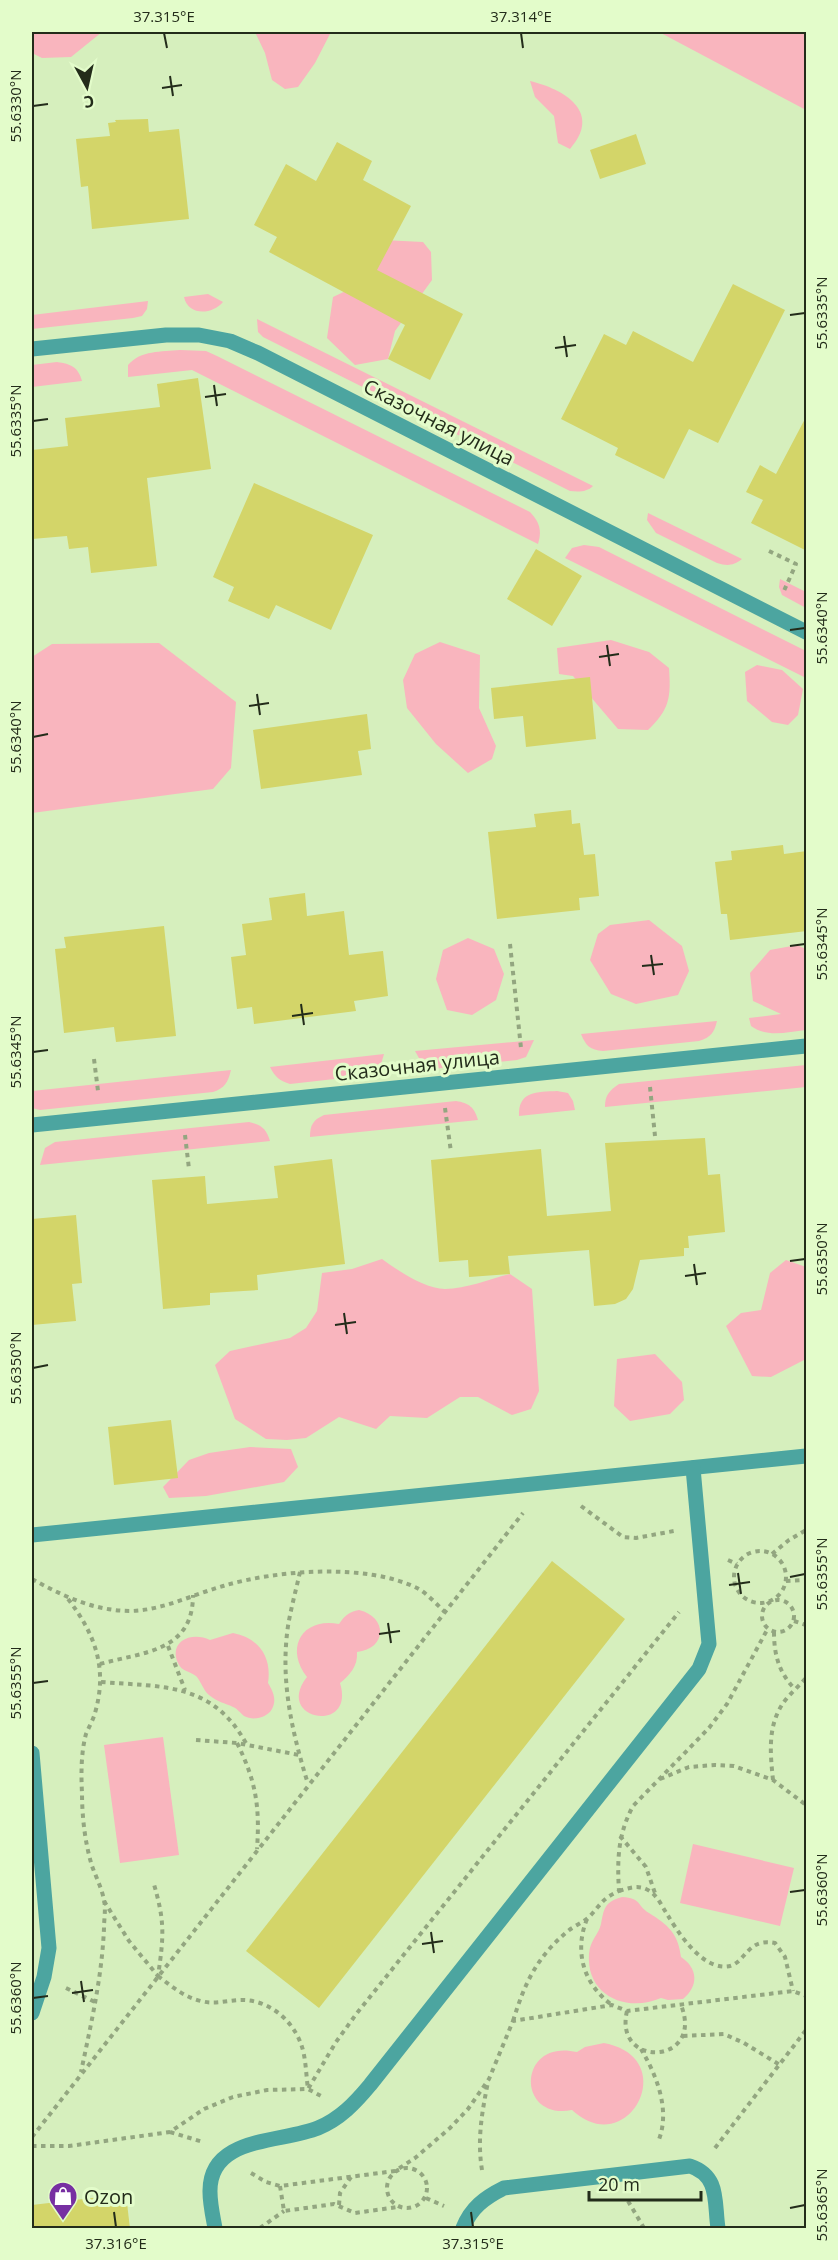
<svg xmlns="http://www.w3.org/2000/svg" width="838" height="2260" font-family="'Open Sans',sans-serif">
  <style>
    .green { fill: #f9b5be }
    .building { fill: #d3d569 }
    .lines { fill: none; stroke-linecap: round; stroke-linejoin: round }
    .path { stroke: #93a680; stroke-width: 4; stroke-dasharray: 4.5 4.5; stroke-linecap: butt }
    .service { stroke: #4ca5a0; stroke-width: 15 }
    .minor { stroke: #4ca5a0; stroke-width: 15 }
    .ticks { fill: none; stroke: #232c1a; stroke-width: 2 }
    .labels { text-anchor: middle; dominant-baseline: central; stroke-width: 6; stroke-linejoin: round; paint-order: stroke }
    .street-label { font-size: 20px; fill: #232c1a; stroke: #e3fcca }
    .poi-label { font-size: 20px; fill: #232c1a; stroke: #e3fcca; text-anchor: start }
    .neatline { fill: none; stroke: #232c1a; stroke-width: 2 }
    .ticks-label { font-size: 15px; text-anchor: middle; fill: #232c1a }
  </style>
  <rect width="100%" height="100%" fill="#d6efbd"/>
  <g class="green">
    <polygon points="32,32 102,32 71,57 42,58 32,53"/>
    <polygon points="255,32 331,32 315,63 298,87 285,89 272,80 265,53"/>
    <polygon points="659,32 806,32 806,110"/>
    <path d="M530,81C564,89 603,112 570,149L558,143L554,116L535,97Z"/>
    <polygon points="383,240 423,242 431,252 432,280 395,331 388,359 355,365 327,338 333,297 369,280"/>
    <path d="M208,294L223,302C212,315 188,316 184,297Z"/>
    <polygon points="148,301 147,309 142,316 133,318 32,329 32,315"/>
    <path d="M257,319L593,486C587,492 579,492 570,491L263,337L258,332Z"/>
    <path d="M180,350L206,351L217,356L530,512C540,523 542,530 538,544L192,370L128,377V365C141,350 161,352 180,350Z"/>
    <path d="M57,362C71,364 78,367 82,381L32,387V365Z"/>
    <path d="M648,513L742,559C733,566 727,566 717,563L656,533L647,520Z"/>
    <polygon points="584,545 599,547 806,651 806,678 565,558 572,548"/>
    <polygon points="780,579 806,592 806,608 782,595 779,587"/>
    <path d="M611,640L649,652L669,668C671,697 670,709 648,730L618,729L573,676L559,674L557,648Z"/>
    <polygon points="440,642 480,655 479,708 496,746 492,759 468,773 436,744 407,708 403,680 415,654"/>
    <polygon points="159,643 236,702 231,768 213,789 32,813 32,657 52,644"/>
    <polygon points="757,665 782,670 803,689 798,715 788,725 772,722 747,701 745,672"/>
    <polygon points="649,920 682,946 689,971 678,995 636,1004 611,994 590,960 598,934 610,925"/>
    <polygon points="468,938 494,949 504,974 496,1000 472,1015 447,1010 436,979 443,950"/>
    <path d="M797,945L806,949V1030C787,1032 767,1038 751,1026L749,1018L781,1014L753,1001L750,973L770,950Z"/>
    <path d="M717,1021C714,1033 711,1037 699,1041L603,1051C590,1050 586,1046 581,1034Z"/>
    <polygon points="534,1040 526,1057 517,1060 433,1069 424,1067 415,1051"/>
    <path d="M384,1054L379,1071L370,1075L290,1084C280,1081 275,1077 270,1067Z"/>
    <path d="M806,1065V1087L605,1107C605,1095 609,1091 619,1084Z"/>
    <path d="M231,1070C228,1082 225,1088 213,1092L40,1110L32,1108V1091Z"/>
    <path d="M557,1091L568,1093L573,1101L575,1110L519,1116C518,1091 537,1092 557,1091Z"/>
    <path d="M456,1101C469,1103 474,1107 478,1120L310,1137C310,1125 313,1120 324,1115Z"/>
    <path d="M249,1122C262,1125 266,1129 270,1141L40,1165L45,1148L55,1142Z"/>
    <path d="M382,1259C397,1270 425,1289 445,1289C466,1289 489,1279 510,1274L532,1289L539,1391L531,1409L512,1415L478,1397H460L427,1418L390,1416L376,1429L339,1417L306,1438L287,1440L266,1439L235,1419L215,1365L230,1351L290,1338L306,1328L317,1311L322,1273L352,1269Z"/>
    <polygon points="786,1260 806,1267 806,1359 771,1377 752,1376 726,1326 741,1313 761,1310 770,1273"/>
    <polygon points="655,1354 682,1382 684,1400 670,1414 630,1421 614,1406 617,1359"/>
    <polygon points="250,1447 291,1449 298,1467 284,1482 206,1496 169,1498 163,1487 189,1460 209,1453"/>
    <path d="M359,1610C388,1617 387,1649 357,1652C358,1666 350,1675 340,1683C356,1735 273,1720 307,1677C284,1647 303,1617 339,1624C345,1615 349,1612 359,1610Z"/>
    <path d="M233,1633C259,1638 272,1657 268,1683C273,1691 277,1700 272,1709C267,1718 253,1721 244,1716C240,1713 238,1709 233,1707C225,1703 217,1702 209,1695C203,1690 201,1681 196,1676C190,1671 182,1672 178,1663C168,1641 192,1631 210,1640Z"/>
    <polygon points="163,1737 179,1855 120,1863 104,1745"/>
    <polygon points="693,1844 794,1868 780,1926 680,1903"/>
    <path d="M622,1897C642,1898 637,1906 649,1913C668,1925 678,1933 681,1957C698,1968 699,1986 683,1999L668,2000L661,1998C627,2013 586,1996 589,1954C590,1940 599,1934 601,1924C604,1909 604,1902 622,1897Z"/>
    <path d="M604,2043C683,2058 628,2162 572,2110C516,2121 517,2038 577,2052L585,2047Z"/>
  </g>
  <g class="building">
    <polygon points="148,119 149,132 179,129 189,219 92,229 88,186 81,187 76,139 110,136 108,123 116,122 115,120"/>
    <polygon points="636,134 646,164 600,179 590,150"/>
    <polygon points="337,142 372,161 363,180 411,206 377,270 463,314 430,380 388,359 405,325 269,252 277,237 254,225 286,164 316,181"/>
    <polygon points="733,284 785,310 718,443 689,429 664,479 615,455 618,448 561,419 604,334 626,345 633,331 693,362"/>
    <polygon points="198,378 211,469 147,478 157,566 91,573 88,547 69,549 67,536 32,539 32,450 68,446 65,418 160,407 157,384"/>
    <polygon points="807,415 807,551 751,523 763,500 746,492 760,465 776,474"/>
    <polygon points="254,483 373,535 331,630 276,605 269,619 228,601 234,587 213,577"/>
    <polygon points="536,549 582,576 552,626 507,599"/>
    <polygon points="590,677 596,739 526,747 523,716 494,719 491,688"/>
    <polygon points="367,714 371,749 358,751 362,775 261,789 253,730"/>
    <polygon points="571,810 572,824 580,823 584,855 595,854 599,896 579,898 580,910 497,919 488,832 536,827 534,814"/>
    <polygon points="783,845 784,854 807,851 807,931 730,940 727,914 721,914 715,862 732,860 731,851"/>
    <polygon points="305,893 307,916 344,911 349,955 383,951 388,996 354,1001 356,1011 254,1024 252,1007 237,1009 231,957 246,955 242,924 272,920 269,898"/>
    <polygon points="164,926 176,1036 116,1042 114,1027 64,1033 55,949 66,948 64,937"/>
    <polygon points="705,1138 708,1175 720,1174 725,1232 688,1236 689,1248 684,1248 684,1256 640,1260 633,1289 626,1299 615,1304 594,1306 589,1250 508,1256 510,1274 469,1277 468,1260 439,1262 431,1160 541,1149 547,1216 611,1211 605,1143"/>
    <polygon points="332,1159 345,1264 257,1275 258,1290 210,1293 210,1305 163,1309 152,1180 205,1176 207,1204 278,1198 274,1166"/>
    <polygon points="76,1215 82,1283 72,1284 76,1321 32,1325 32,1219"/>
    <polygon points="171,1420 178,1478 114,1485 108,1427"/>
    <polygon points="552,1561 625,1619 319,2008 246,1951"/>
    <polygon points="126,2194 130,2229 32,2229 32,2205"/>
  </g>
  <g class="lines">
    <g class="path">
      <polyline points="769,551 796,564 783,593"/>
      <polyline points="510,944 521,1048"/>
      <polyline points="94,1059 98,1091"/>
      <polyline points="650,1087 655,1136"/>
      <polyline points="445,1108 451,1152"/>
      <polyline points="185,1135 189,1169"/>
      <polyline points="581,1506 623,1537 636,1538 674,1531"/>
      <circle cx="760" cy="1577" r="26"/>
      <polyline points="772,1554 789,1540 806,1530"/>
      <polyline points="728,1560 737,1564"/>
      <path d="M300,1572C296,1590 291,1608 288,1626C280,1681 292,1732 308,1784"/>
      <path d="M32,1579C63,1596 94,1611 131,1611C163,1610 192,1595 223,1586C277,1570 366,1563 417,1588C427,1593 436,1604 445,1612"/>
      <polyline points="786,1581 806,1580"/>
      <path d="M68,1599C95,1634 108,1668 95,1713C93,1720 89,1727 86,1734C81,1752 81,1775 82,1793C82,1817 85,1843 92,1866C96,1877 102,1889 104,1900C106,1909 104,1919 104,1928C102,1977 91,2024 81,2072"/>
      <circle cx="778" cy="1616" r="16"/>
      <polyline points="794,1621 806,1625"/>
      <path d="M774,1632C774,1655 779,1673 795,1689"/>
      <polyline points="168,1646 185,1690"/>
      <path d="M100,1664C143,1652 193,1652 193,1595"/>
      <path d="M101,1682C163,1687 213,1682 247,1745"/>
      <polyline points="196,1740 237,1743 299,1755"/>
      <path d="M237,1743C256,1781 260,1807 257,1849"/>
      <polyline points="660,1779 689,1767 715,1765 734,1766 773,1780 806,1805"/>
      <path d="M773,1780C770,1751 767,1722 787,1698C793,1691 800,1685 806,1678"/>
      <polyline points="620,1836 646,1867 656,1896"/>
      <path d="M619,1891C629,1888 637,1885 646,1889C657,1894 661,1905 667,1914C677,1931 695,1958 715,1965C747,1975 741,1936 775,1943L785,1957L793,1991"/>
      <path d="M104,1901L129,1941L158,1976C164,1935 165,1921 153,1881"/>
      <path d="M587,1919C574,1951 583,1984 612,2005"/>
      <path d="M158,1976C171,1986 184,1997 201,2001C215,2005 228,2000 242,2000C268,2000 292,2019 301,2044C306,2057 306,2075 308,2089L336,2042L357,2013L679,1612"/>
      <polyline points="66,1988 95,2002"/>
      <path d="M627,2011C613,2069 705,2065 681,2005"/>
      <path d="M513,2021C525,1982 537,1957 568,1931C574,1926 582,1923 588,1918C601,1905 601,1899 619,1891C617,1859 618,1834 633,1806L709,1728L727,1704L767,1630"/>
      <polyline points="683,2036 724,2034 744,2043 780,2065"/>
      <path d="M641,2049C657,2076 671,2111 658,2142"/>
      <polyline points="170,2132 203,2142"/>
      <polyline points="32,2137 523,1513"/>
      <polyline points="32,2146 69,2146 170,2132 204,2109 233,2097 267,2090 308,2089 321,2096"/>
      <polyline points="715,2148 806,2030"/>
      <circle cx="407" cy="2188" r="20"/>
      <path d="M482,2170C477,2139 482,2112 488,2082"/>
      <polyline points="251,2173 266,2182 280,2186 395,2171 415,2158 450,2128 468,2109 489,2079 513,2021 612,2005 627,2011 793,1991 806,1996"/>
      <polyline points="280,2186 284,2211 334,2204 355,2213 398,2207"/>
      <polyline points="426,2198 444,2206"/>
      <polyline points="628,2201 644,2228"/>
      <polyline points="339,2205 340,2193 351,2177"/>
      <polyline points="260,2228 284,2211"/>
    </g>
    <g class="service">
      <polyline points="32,1535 806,1456"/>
      <polyline points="32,1753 49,1948 44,1977 32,2013"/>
      <path d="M215,2228C213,2217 210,2204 210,2192C209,2136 281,2143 318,2128C340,2119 355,2103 370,2085L699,1669L709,1644L693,1468"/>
      <path d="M463,2228C471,2208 484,2198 504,2188L690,2166C720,2176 714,2202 718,2228"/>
    </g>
    <g class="minor">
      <polyline points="32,349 166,335 199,335 230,341 258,353 806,632"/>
      <polyline points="32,1125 806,1046"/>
    </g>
  </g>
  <path class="ticks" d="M164,33L167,48M521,33L523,48M170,76L173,96M162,88L182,85M33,106L48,104M790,315L805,313M564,336L567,357M555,348L576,345M214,385L217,406M205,397L226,394M33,421L48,419M790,630L805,628M607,645L610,666M599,657L619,654M257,694L260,715M249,706L269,703M33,737L48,734M790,946L805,944M651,955L654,975M642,966L663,964M301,1004L304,1025M292,1016L313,1013M33,1052L48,1050M790,1261L805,1259M694,1264L697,1285M685,1276L706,1273M344,1313L347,1334M335,1325L356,1322M33,1368L48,1365M738,1573L741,1594M790,1577L805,1574M729,1585L750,1582M388,1623L391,1643M379,1634L400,1631M33,1683L48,1681M790,1892L805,1890M431,1932L434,1953M422,1944L443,1941M81,1981L84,2002M72,1993L93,1990M33,1998L48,1996M790,2208L805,2205M114,2212L116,2227M471,2212L473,2227"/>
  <defs>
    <g id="shop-pin" transform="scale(1.5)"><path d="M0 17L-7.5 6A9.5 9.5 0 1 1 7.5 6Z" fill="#772fa2" stroke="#e3fcca"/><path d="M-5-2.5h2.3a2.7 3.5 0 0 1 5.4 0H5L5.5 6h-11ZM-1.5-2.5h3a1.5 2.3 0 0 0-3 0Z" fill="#fff"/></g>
  </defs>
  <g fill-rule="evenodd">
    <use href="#shop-pin" x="63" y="2196"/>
  </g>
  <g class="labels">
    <g class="street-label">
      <text transform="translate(439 422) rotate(27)">Сказочная улица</text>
      <text transform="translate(417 1065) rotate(-6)">Сказочная улица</text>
    </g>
    <g class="poi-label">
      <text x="84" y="2196">Ozon</text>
    </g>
  </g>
  <rect width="838" height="2260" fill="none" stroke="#e3fcca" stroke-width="66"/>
  <g transform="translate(87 87) rotate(172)" stroke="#e3fcca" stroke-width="4.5" paint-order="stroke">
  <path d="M0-4.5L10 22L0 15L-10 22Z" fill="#232c1a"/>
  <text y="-9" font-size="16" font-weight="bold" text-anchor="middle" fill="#232c1a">С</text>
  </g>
  <path d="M589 2191v9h112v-9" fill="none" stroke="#232c1a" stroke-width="3"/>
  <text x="598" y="2191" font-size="18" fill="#232c1a" stroke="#e3fcca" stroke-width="4.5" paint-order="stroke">20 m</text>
  <rect x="33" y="33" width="772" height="2194" class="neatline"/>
  <g class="ticks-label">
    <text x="164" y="22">37.315°E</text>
    <text x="521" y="22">37.314°E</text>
    <text transform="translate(16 106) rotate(-90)" y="5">55.6330°N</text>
    <text transform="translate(822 313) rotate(-90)" y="5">55.6335°N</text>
    <text transform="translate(16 421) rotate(-90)" y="5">55.6335°N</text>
    <text transform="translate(822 628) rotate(-90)" y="5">55.6340°N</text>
    <text transform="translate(16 737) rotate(-90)" y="5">55.6340°N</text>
    <text transform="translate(822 944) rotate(-90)" y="5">55.6345°N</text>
    <text transform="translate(16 1052) rotate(-90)" y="5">55.6345°N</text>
    <text transform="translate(822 1259) rotate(-90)" y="5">55.6350°N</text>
    <text transform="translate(16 1368) rotate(-90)" y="5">55.6350°N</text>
    <text transform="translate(822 1574) rotate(-90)" y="5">55.6355°N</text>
    <text transform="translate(16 1683) rotate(-90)" y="5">55.6355°N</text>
    <text transform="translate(822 1890) rotate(-90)" y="5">55.6360°N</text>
    <text transform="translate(16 1998) rotate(-90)" y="5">55.6360°N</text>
    <text transform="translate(822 2205) rotate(-90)" y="5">55.6365°N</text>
    <text x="116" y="2249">37.316°E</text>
    <text x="473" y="2249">37.315°E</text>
  </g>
</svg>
